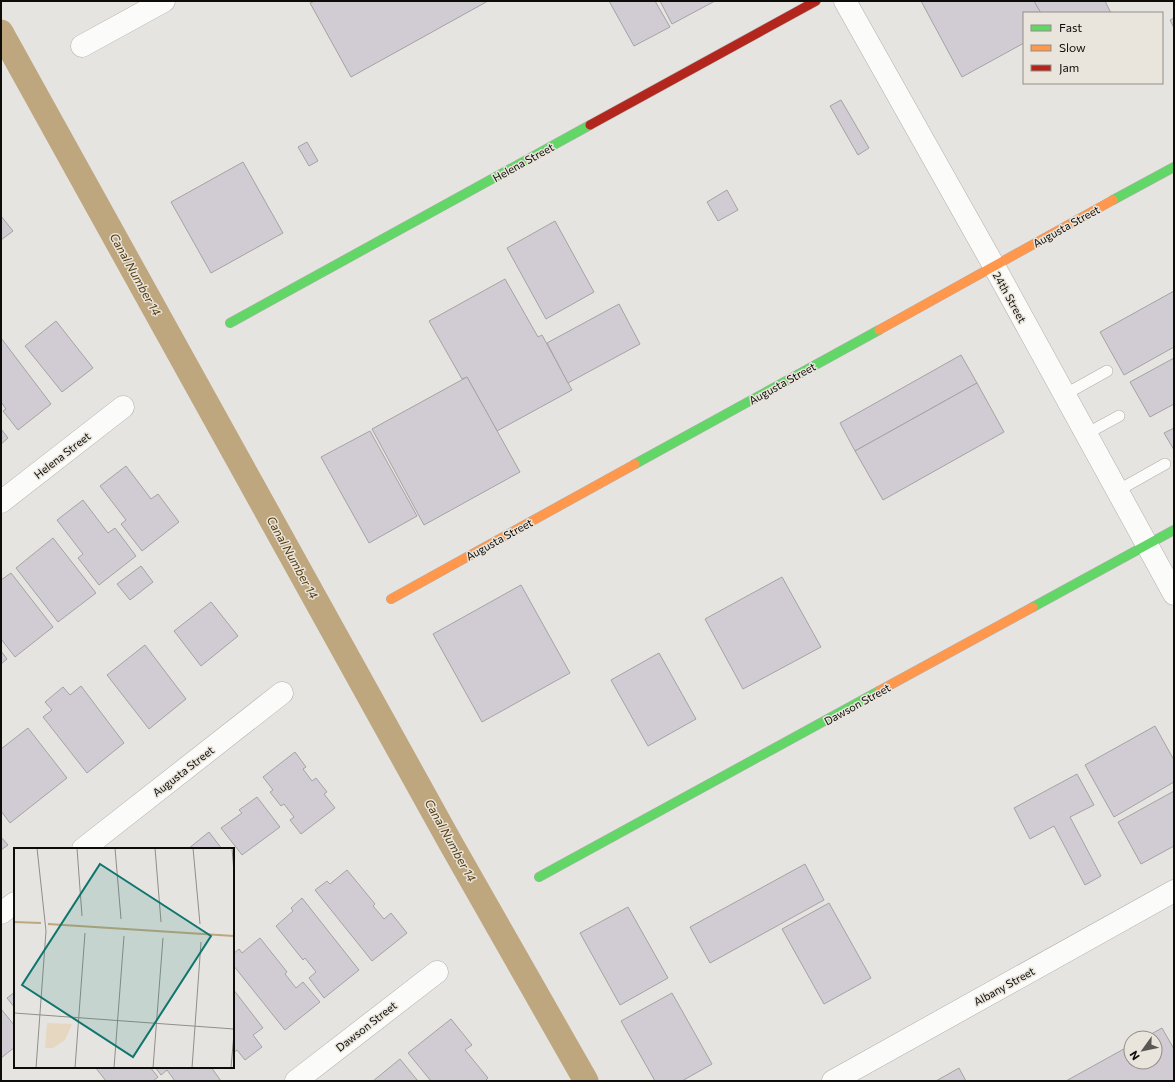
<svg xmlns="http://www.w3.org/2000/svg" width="1175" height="1082" font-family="Commissioner,sans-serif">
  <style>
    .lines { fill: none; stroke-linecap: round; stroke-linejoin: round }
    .canal { stroke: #bea77f; stroke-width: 25 }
    .building { fill: #d1cbd3; stroke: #a5a3a3 }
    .lane-casing { stroke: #b1afac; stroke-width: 12 }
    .street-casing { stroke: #b1afac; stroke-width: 23 }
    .fast-casing { stroke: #b1afac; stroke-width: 10 }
    .slow-casing { stroke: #b1afac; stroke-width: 10 }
    .jam-casing { stroke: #b1afac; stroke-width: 10 }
    .lane { stroke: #fbfbfa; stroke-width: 11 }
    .street { stroke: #fbfbfa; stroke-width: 22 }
    .fast { stroke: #63d668; stroke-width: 9 }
    .slow { stroke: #ff974d; stroke-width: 9 }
    .jam { stroke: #b3261e; stroke-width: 9 }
    .labels { text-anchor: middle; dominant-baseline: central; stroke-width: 3; stroke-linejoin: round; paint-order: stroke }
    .street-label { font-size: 11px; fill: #0e0c09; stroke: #eae5dc }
    .water-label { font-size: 12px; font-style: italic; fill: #523b0d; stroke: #eae5dc }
    .inset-river { fill: none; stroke: #bea77f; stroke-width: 2 }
    .inset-road { fill: none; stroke: #908e8a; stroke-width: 1 }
    .view { fill: #0f766e; fill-opacity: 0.15; stroke: #0f766e; stroke-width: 2 }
    .inset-edge { fill: none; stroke: #0e0c09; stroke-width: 2 }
  </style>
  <rect width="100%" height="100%" fill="#e6e4e0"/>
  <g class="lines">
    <polyline class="canal" points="1,32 450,842 586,1081"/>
  </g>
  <g class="building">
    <polygon points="315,1 488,1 351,77 310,3"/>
    <polygon points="609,1 655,1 670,27 634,46"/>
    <polygon points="660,1 715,1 672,24"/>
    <polygon points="921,1 1034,1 1041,13 1024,13 1024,43 962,77"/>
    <polygon points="1034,1 1105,1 1111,13 1041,13"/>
    <polygon points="1174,18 1174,28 1170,20"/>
    <polygon points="841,100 869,148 858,155 830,106"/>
    <polygon points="307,142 318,161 309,166 298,147"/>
    <polygon points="243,162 283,233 211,273 171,202"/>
    <polygon points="727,190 738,210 718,221 707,202"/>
    <polygon points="1,216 13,231 1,240"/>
    <polygon points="555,221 594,292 546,319 507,248"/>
    <polygon points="505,279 538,337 542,335 572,390 497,431 467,377 462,379 429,321"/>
    <polygon points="1174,291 1174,347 1124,375 1100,332"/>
    <polygon points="619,304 640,344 568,383 547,343"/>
    <polygon points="56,321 93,368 62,392 25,346"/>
    <polygon points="1,338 51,404 18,430 3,411 6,409 1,402"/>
    <polygon points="961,355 977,383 855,451 840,423"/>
    <polygon points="1174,358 1174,404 1150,417 1130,382"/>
    <polygon points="467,377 520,472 424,525 372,429"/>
    <polygon points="977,383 1004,432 883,500 855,451"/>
    <polygon points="1174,428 1174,450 1164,433"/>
    <polygon points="1,429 8,438 1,444"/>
    <polygon points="370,431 417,516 369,543 321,457"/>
    <polygon points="126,466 151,499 158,494 179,522 142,551 121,524 126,520 100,486"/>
    <polygon points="83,500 108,533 115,528 136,556 99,585 78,558 83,554 57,520"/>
    <polygon points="53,538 96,593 58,622 16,568"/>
    <polygon points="141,566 153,582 130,600 117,584"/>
    <polygon points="11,573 53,627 15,657 1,639 1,580"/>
    <polygon points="782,577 821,647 743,689 705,619"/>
    <polygon points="521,585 570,673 482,722 433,634"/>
    <polygon points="211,602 238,636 201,666 174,631"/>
    <polygon points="145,645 186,699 149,729 107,675"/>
    <polygon points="1,651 7,659 1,664"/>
    <polygon points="659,653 696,719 648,746 611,680"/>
    <polygon points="81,686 124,743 87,773 43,717 52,710 45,702 63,687 70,695"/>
    <polygon points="1155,726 1174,760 1174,782 1114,817 1085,765"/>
    <polygon points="28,728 67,778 10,823 1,811 1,749"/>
    <polygon points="295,752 306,767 303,769 312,781 316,778 327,792 324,794 335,808 301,834 290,820 294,817 284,804 281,806 270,792 273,790 263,777"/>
    <polygon points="1077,774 1094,805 1070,817 1101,876 1085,885 1054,826 1030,839 1014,808"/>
    <polygon points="1174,791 1174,846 1141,864 1118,822"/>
    <polygon points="257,797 280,827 242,855 221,828 242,813 239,810"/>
    <polygon points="209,832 222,849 188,849"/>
    <polygon points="1,837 8,845 1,850"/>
    <polygon points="805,864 824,900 710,963 690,927"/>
    <polygon points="347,870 375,904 373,906 384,919 391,913 407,933 372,961 315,890 327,881 330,884"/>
    <polygon points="302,898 359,970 324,998 309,978 316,972 305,958 303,960 276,926 293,911 291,908"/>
    <polygon points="829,903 871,978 824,1004 782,929"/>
    <polygon points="628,907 668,978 620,1005 580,933"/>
    <polygon points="260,938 287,972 285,974 296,988 303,982 320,1002 285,1030 233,965 233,954 239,949 242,953"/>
    <polygon points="233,989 263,1028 253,1035 262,1047 245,1060 237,1050 233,1053"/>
    <polygon points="15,992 15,1008 7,998"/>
    <polygon points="672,993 712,1064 682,1081 655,1081 621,1021"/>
    <polygon points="1,1009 15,1026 15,1047 1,1058"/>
    <polygon points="451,1019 472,1045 465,1050 488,1078 485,1081 431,1081 408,1053"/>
    <polygon points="1162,1028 1174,1049 1174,1081 1066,1081 1131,1045 1131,1062 1155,1062 1155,1038 1144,1038"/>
    <polygon points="400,1059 418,1081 373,1081"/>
    <polygon points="95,1067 150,1067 158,1077 153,1081 106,1081"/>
    <polygon points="155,1067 211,1067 221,1081 175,1081 167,1070 161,1075"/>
    <polygon points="959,1068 966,1081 936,1081"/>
  </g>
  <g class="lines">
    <g class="lane-casing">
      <g id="lane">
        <polyline points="1064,395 1107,371"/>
        <polyline points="1086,434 1119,416"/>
        <polyline points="1117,491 1165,464"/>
      </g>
    </g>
    <g class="street-casing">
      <g id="street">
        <polyline points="845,1 994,266 1174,594"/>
        <polyline points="82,46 164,1"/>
        <polyline points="1,502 123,407"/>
        <polyline points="83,849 282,693"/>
        <polyline points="1,913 15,903"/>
        <polyline points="296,1081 437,972"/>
        <polyline points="833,1081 1174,891"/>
      </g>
    </g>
    <g class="fast-casing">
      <g id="fast">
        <polyline points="1113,200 1174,167"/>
        <polyline points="230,323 590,125"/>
        <polyline points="635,464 879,330"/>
        <polyline points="1033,607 1174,530"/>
        <polyline points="539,877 879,691"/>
      </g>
    </g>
    <g class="slow-casing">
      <g id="slow">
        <polyline points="879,330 1113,200"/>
        <polyline points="391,599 635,464"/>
        <polyline points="879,691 1033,607"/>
      </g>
    </g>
    <g class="jam-casing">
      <polyline id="jam" points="590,125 816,1"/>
    </g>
    <use href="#lane" class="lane"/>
    <use href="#street" class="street"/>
    <use href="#fast" class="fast"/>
    <use href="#slow" class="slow"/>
    <use href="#jam" class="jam"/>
  </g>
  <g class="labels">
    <g class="street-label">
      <text transform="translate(523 162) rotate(-29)">Helena Street</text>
      <text transform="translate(1066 226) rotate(-29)">Augusta Street</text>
      <text transform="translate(1010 297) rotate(61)">24th Street</text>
      <text transform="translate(782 383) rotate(-29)">Augusta Street</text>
      <text transform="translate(62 455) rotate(-38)">Helena Street</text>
      <text transform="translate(499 539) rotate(-29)">Augusta Street</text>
      <text transform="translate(857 704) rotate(-29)">Dawson Street</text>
      <text transform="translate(183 771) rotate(-38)">Augusta Street</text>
      <text transform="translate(1004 986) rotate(-29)">Albany Street</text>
      <text transform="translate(366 1026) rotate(-38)">Dawson Street</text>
    </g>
    <g class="water-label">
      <text transform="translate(136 274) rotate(61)">Canal Number 14</text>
      <text transform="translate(293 557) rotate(61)">Canal Number 14</text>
      <text transform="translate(451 840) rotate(61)">Canal Number 14</text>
    </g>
  </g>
  <g transform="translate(14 848)">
    <rect width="220" height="220" fill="#e6e4e0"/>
    <path d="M33,175L58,176L51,192L39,200H31Z" fill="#e5d7c0"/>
    <path class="inset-river" d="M0,74L27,75M34,76L220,88"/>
    <path class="inset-road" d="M63,0L68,68M101,0L107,71M141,0L147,74M179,0L186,76M218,0L220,24M0,165L220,181M22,220L32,83L23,0M61,220L71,85M100,220L110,88M139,220L149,90M178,220L187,94M217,220L220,185"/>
    <path class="view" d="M86,16L197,88L119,209L8,137Z"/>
    <rect width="220" height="220" class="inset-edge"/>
  </g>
  <rect width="1175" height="1082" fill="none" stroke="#0e0c09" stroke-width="4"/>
  <rect x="1023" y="12" width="140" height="72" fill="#eae5dc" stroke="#928e88"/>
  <rect x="1031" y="25" width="20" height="6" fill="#63d668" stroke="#928e88"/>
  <text x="1059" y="32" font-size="12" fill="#0e0c09">Fast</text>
  <rect x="1031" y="45" width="20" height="6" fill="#ff974d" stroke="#928e88"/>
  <text x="1059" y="52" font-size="12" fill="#0e0c09">Slow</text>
  <rect x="1031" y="65" width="20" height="6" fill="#b3261e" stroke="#928e88"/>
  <text x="1059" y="72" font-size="12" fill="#0e0c09">Jam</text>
  <g transform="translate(1143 1050) rotate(237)"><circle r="19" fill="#eae5dc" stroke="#928e88"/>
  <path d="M0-3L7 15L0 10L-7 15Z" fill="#5a5854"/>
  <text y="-6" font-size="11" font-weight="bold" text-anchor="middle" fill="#0e0c09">N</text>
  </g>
</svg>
